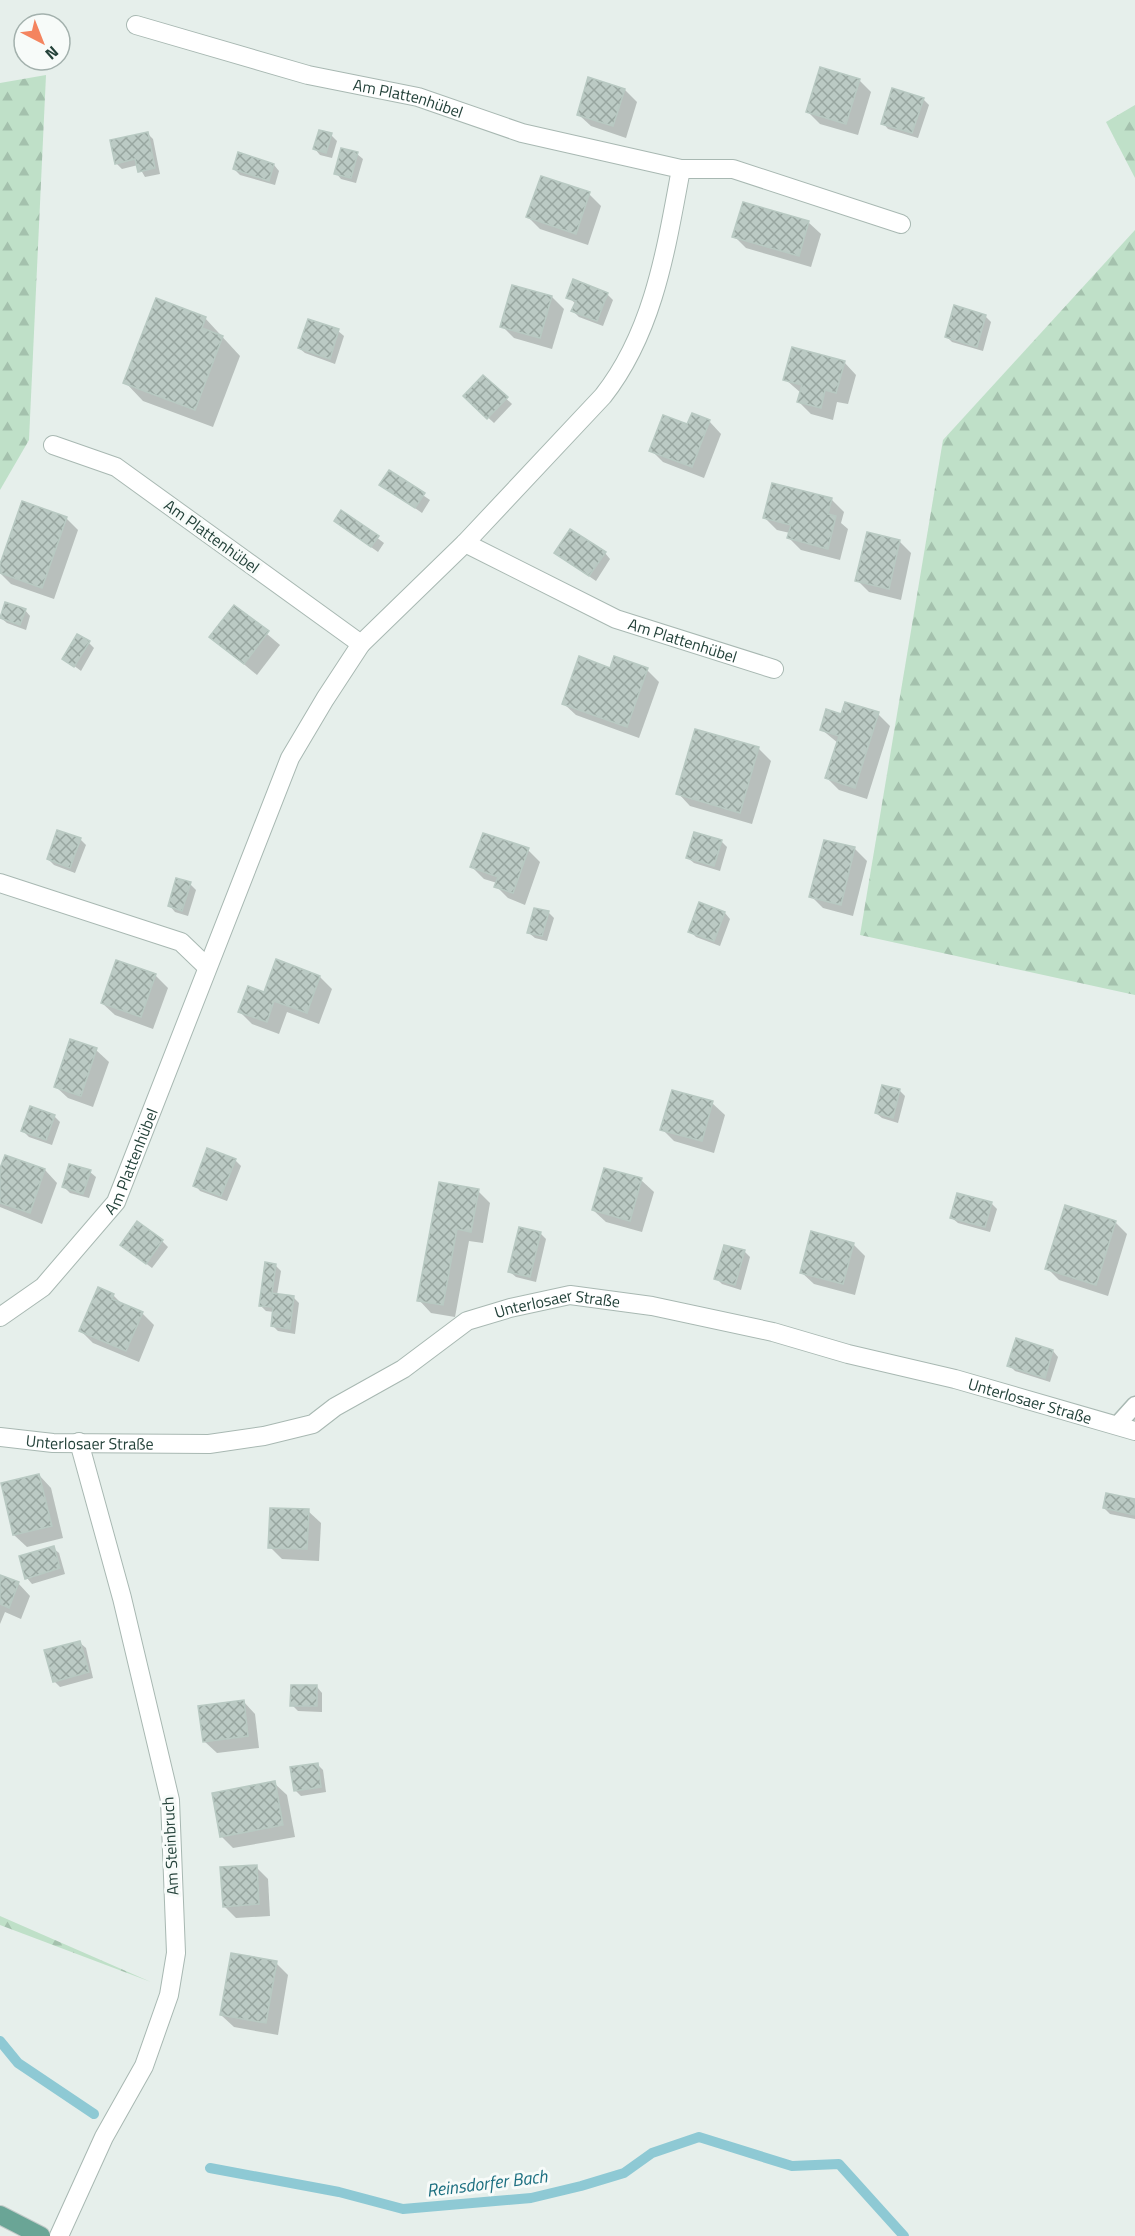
<svg xmlns="http://www.w3.org/2000/svg" width="1135" height="2236" font-family="'Titillium Web',sans-serif">
  <style>
    .forest { fill: url(#forest-firs) }
    .shadow { fill: #0003 }
    .lines { fill: none; stroke-linecap: round; stroke-linejoin: round }
    .stream { stroke: #8ec9d4; stroke-width: 10 }
    .building { fill: url(#building-cross-hatch); stroke: #b8c9c2; stroke-width: 1.5 }
    .service-casing { stroke: #a8b8b2; stroke-width: 19 }
    .minor-casing { stroke: #a8b8b2; stroke-width: 20 }
    .primary-casing { stroke: #c2cac8; stroke-width: 20 }
    .service { stroke: #fff; stroke-width: 16 }
    .minor { stroke: #fff; stroke-width: 18 }
    .primary { stroke: #6aa596; stroke-width: 18 }
    .labels { text-anchor: middle; dominant-baseline: central; stroke-width: 6; stroke-linejoin: round; paint-order: stroke }
    .street-label { font-size: 16px; fill: #24423a; stroke: #f7fbf9 }
    .water-label { font-size: 18px; font-style: italic; fill: #1c6f80; stroke: #f7fbf9 }
  </style>
  <defs>
    <pattern id="forest-firs" width="22" height="20" patternUnits="userSpaceOnUse" patternTransform="scale(1.5)"><rect width="22" height="20" fill="#bfe0c8"/><path d="M5 1l3.5 6h-7zM16 11l3.5 6h-7z" fill="#a4c1ad"/></pattern>
    <pattern id="building-cross-hatch" width="8" height="8" patternUnits="userSpaceOnUse" patternTransform="scale(1.5)"><rect width="8" height="8" fill="#bbcac4"/><path d="M0 0l8 8M0 8l8-8" fill="none" stroke="#98a6a0"/></pattern>
  </defs>
  <rect width="100%" height="100%" fill="#e6efeb"/>
  <g class="forest">
    <polygon points="46,75 29,440 0,490 0,83"/>
    <polygon points="1135,105 1135,178 1106,122"/>
    <polygon points="1135,230 1135,995 860,935 943,440"/>
    <polygon points="0,1916 151,1982 0,1925"/>
  </g>
  <g class="shadow">
    <polygon points="859,80 871,92 858,135 820,124 808,112"/>
    <polygon points="625,90 637,102 626,138 591,126 578,114"/>
    <polygon points="923,99 929,105 918,138 888,129 883,123"/>
    <polygon points="147,133 153,139 160,174 145,177 138,165 122,169 116,163"/>
    <polygon points="331,135 337,141 332,158 320,155 315,149"/>
    <polygon points="357,154 363,159 356,183 341,179 336,173"/>
    <polygon points="274,165 279,171 275,185 240,175 234,169"/>
    <polygon points="589,194 601,206 588,245 540,229 528,217"/>
    <polygon points="808,222 821,234 811,267 746,248 734,236"/>
    <polygon points="607,294 613,300 603,326 579,317 573,311 576,304 568,297"/>
    <polygon points="552,297 564,309 552,349 514,338 502,326"/>
    <polygon points="985,316 991,322 983,351 952,342 946,336"/>
    <polygon points="205,318 240,356 213,427 143,401 125,382"/>
    <polygon points="338,331 344,336 335,364 305,353 299,348"/>
    <polygon points="844,362 856,375 848,404 837,402 833,420 811,414 799,402 801,393 785,379"/>
    <polygon points="483,377 512,404 494,423 465,396"/>
    <polygon points="709,421 721,434 704,478 663,462 651,450 688,426"/>
    <polygon points="389,472 430,500 422,513 381,484"/>
    <polygon points="774,485 832,500 844,512 841,523 848,529 840,560 801,550 789,538 790,533 777,530 765,518"/>
    <polygon points="342,512 384,543 378,552 335,521"/>
    <polygon points="66,518 78,530 54,599 11,584 0,573 0,569"/>
    <polygon points="899,541 911,553 901,600 869,592 857,580"/>
    <polygon points="556,553 605,553 610,559 596,581"/>
    <polygon points="235,607 280,645 257,675 211,637"/>
    <polygon points="25,610 30,616 26,630 7,623 1,618"/>
    <polygon points="89,643 94,648 81,671 64,658"/>
    <polygon points="611,670 647,670 659,682 639,738 576,715 563,703"/>
    <polygon points="878,714 890,726 867,799 839,790 827,778 838,743 821,729 842,716"/>
    <polygon points="696,730 759,749 771,761 752,824 690,806 678,793"/>
    <polygon points="80,839 86,845 75,873 54,865 48,859"/>
    <polygon points="721,841 727,847 720,871 694,863 688,858"/>
    <polygon points="825,841 855,849 867,861 853,916 823,908 811,896"/>
    <polygon points="528,850 540,862 525,905 508,898 496,886 497,883 484,879 472,867"/>
    <polygon points="190,884 196,890 188,916 175,912 170,906"/>
    <polygon points="700,904 725,913 730,919 720,946 696,937 690,931"/>
    <polygon points="548,912 554,918 547,941 535,938 529,933"/>
    <polygon points="155,975 168,988 153,1029 115,1015 102,1003"/>
    <polygon points="320,977 332,989 319,1024 287,1012 279,1034 252,1024 240,1012 265,994"/>
    <polygon points="96,1050 109,1062 93,1107 68,1098 55,1086"/>
    <polygon points="899,1090 905,1096 898,1123 882,1118 876,1113"/>
    <polygon points="712,1103 725,1115 714,1153 674,1141 662,1129"/>
    <polygon points="54,1116 60,1122 52,1145 29,1137 23,1131"/>
    <polygon points="6,1157 45,1170 57,1183 42,1224 0,1207 0,1173"/>
    <polygon points="235,1160 241,1166 227,1201 200,1191 195,1185"/>
    <polygon points="90,1172 96,1177 89,1198 70,1193 64,1187"/>
    <polygon points="641,1180 654,1192 642,1232 606,1222 593,1210"/>
    <polygon points="440,1184 478,1191 490,1203 483,1243 469,1241 455,1317 431,1313 419,1300"/>
    <polygon points="991,1203 997,1209 990,1232 958,1223 952,1218"/>
    <polygon points="1115,1222 1127,1234 1108,1296 1059,1280 1047,1268"/>
    <polygon points="540,1233 546,1239 536,1282 516,1277 510,1272"/>
    <polygon points="162,1241 168,1247 152,1268 122,1245"/>
    <polygon points="853,1244 865,1256 855,1295 814,1284 801,1272"/>
    <polygon points="744,1251 750,1257 741,1290 722,1284 716,1278"/>
    <polygon points="275,1265 281,1271 277,1295 293,1297 299,1303 295,1334 278,1331 272,1325 274,1312 266,1311 260,1305"/>
    <polygon points="113,1295 124,1306 142,1313 154,1325 139,1362 93,1343 81,1331"/>
    <polygon points="1053,1351 1058,1357 1050,1382 1015,1371 1009,1365"/>
    <polygon points="39,1475 51,1488 63,1538 27,1547 14,1535"/>
    <polygon points="1135,1500 1135,1519 1110,1514 1104,1508"/>
    <polygon points="308,1511 321,1523 319,1561 282,1559 270,1547"/>
    <polygon points="53,1548 59,1553 65,1574 32,1584 27,1578"/>
    <polygon points="0,1577 18,1583 30,1596 21,1619 5,1612 0,1624"/>
    <polygon points="80,1643 86,1648 93,1678 60,1687 54,1681"/>
    <polygon points="317,1687 322,1693 322,1712 298,1711 292,1705"/>
    <polygon points="243,1701 255,1714 259,1748 217,1753 204,1741"/>
    <polygon points="317,1764 323,1770 326,1792 301,1796 295,1790"/>
    <polygon points="274,1783 287,1795 295,1837 233,1848 221,1836"/>
    <polygon points="256,1867 268,1879 270,1916 236,1918 224,1906"/>
    <polygon points="276,1963 288,1975 278,2035 234,2027 221,2015"/>
  </g>
  <g class="lines">
    <g class="stream">
      <polyline points="0,2041 18,2063 94,2114"/>
      <polyline points="210,2168 339,2192 403,2209 531,2198 581,2186 624,2173 652,2153 699,2137 792,2166 839,2164 904,2236"/>
    </g>
  </g>
  <g class="building">
    <polygon points="820,67 860,79 846,124 806,112"/>
    <polygon points="588,77 625,89 613,126 577,115"/>
    <polygon points="892,88 924,98 912,133 881,124"/>
    <polygon points="319,130 332,133 326,153 313,149"/>
    <polygon points="148,132 155,168 138,172 135,159 115,164 110,140"/>
    <polygon points="341,148 358,152 351,178 334,174"/>
    <polygon points="238,152 274,164 269,181 233,169"/>
    <polygon points="541,176 590,192 576,234 526,217"/>
    <polygon points="743,202 809,221 799,256 732,237"/>
    <polygon points="573,279 608,293 597,321 571,311 576,301 566,298"/>
    <polygon points="512,285 552,296 540,338 500,327"/>
    <polygon points="156,298 206,317 202,328 223,336 195,410 123,383"/>
    <polygon points="954,305 986,315 977,347 945,337"/>
    <polygon points="308,319 339,329 330,359 298,348"/>
    <polygon points="792,347 845,361 836,393 825,390 821,408 797,402 802,385 783,380"/>
    <polygon points="483,375 508,397 487,419 463,396"/>
    <polygon points="692,413 710,420 692,467 649,451 663,415 687,424"/>
    <polygon points="389,470 425,493 415,508 379,485"/>
    <polygon points="772,483 832,498 828,514 836,516 828,549 787,538 791,525 763,518"/>
    <polygon points="22,501 67,517 42,588 0,573 0,564"/>
    <polygon points="341,510 379,536 371,547 334,521"/>
    <polygon points="570,529 606,552 589,576 554,553"/>
    <polygon points="867,532 900,540 889,589 855,581"/>
    <polygon points="5,602 26,609 20,625 0,618"/>
    <polygon points="234,605 269,631 244,664 209,637"/>
    <polygon points="77,634 90,641 74,667 62,659"/>
    <polygon points="579,656 610,668 614,656 648,668 627,727 562,704"/>
    <polygon points="845,702 879,712 855,788 825,778 839,736 820,730 826,709 841,714"/>
    <polygon points="695,729 759,747 740,813 676,794"/>
    <polygon points="57,830 81,838 70,868 47,859"/>
    <polygon points="694,832 722,840 714,866 686,858"/>
    <polygon points="483,833 529,848 513,893 494,887 498,877 470,867"/>
    <polygon points="824,840 855,847 841,905 809,897"/>
    <polygon points="176,878 191,882 182,911 168,906"/>
    <polygon points="699,902 725,912 714,941 688,932"/>
    <polygon points="534,908 549,911 542,936 527,933"/>
    <polygon points="276,959 320,976 307,1013 274,1001 267,1022 238,1012 248,986 264,992"/>
    <polygon points="116,960 156,974 141,1017 101,1003"/>
    <polygon points="70,1039 97,1048 81,1096 54,1087"/>
    <polygon points="882,1085 900,1089 893,1118 875,1113"/>
    <polygon points="672,1090 713,1101 702,1141 660,1130"/>
    <polygon points="30,1106 55,1115 46,1140 21,1131"/>
    <polygon points="207,1148 236,1159 221,1196 193,1186"/>
    <polygon points="5,1155 45,1169 30,1213 0,1203 0,1168"/>
    <polygon points="69,1164 91,1170 83,1194 62,1187"/>
    <polygon points="604,1168 642,1178 630,1221 592,1210"/>
    <polygon points="439,1182 479,1189 471,1232 457,1229 443,1305 417,1301"/>
    <polygon points="957,1193 992,1202 985,1227 950,1218"/>
    <polygon points="1065,1205 1116,1221 1096,1285 1045,1269"/>
    <polygon points="137,1221 163,1240 146,1264 120,1245"/>
    <polygon points="519,1227 541,1232 530,1277 508,1272"/>
    <polygon points="811,1231 854,1243 843,1284 800,1273"/>
    <polygon points="724,1245 745,1250 735,1285 714,1279"/>
    <polygon points="265,1262 276,1264 272,1293 294,1296 290,1329 271,1326 273,1307 259,1306"/>
    <polygon points="98,1287 114,1294 112,1299 143,1312 126,1351 79,1331"/>
    <polygon points="1016,1338 1053,1350 1045,1378 1007,1366"/>
    <polygon points="39,1474 52,1526 13,1535 1,1483"/>
    <polygon points="1106,1493 1135,1499 1135,1515 1103,1508"/>
    <polygon points="270,1508 309,1509 307,1549 268,1548"/>
    <polygon points="54,1546 60,1568 25,1579 19,1556"/>
    <polygon points="0,1575 19,1582 9,1608 0,1604"/>
    <polygon points="80,1641 89,1672 53,1682 44,1650"/>
    <polygon points="291,1685 317,1685 317,1706 290,1706"/>
    <polygon points="244,1700 248,1736 203,1742 198,1706"/>
    <polygon points="318,1763 321,1787 294,1791 290,1767"/>
    <polygon points="275,1781 283,1825 220,1837 212,1793"/>
    <polygon points="257,1865 259,1904 223,1907 220,1867"/>
    <polygon points="231,1953 277,1961 266,2023 220,2015"/>
  </g>
  <g class="lines">
    <g class="service-casing">
      <polyline id="service" points="1117,1425 1135,1405"/>
    </g>
    <g class="minor-casing">
      <g id="minor">
        <path id="s1" d="M136,25L308,75L418,97L522,133L681,169C666,249 654,331 603,396L465,543"/>
        <polyline points="681,169 733,169 901,224"/>
        <path id="s2" d="M361,644L465,543L616,619L774,669"/>
        <polyline points="0,883 181,942 207,967"/>
        <path id="s3" d="M0,1317L43,1287L116,1202L290,758L325,699L361,644L116,467L53,445"/>
        <path id="s4" d="M0,1437L53,1443L209,1444L264,1436L313,1424L335,1407L403,1369L467,1321L510,1308L570,1295L652,1306L773,1332L848,1354L955,1379L1135,1431"/>
        <polyline points="59,2236 104,2137 144,2066 169,1995 176,1953 170,1800 122,1598 79,1442"/>
      </g>
    </g>
    <g class="primary-casing">
      <polyline id="primary" points="0,2215 41,2236"/>
    </g>
    <use href="#service" class="service"/>
    <use href="#minor" class="minor"/>
    <use href="#primary" class="primary"/>
  </g>
  <g class="labels">
    <g class="street-label">
      <text stroke="none"><textPath href="#s1" startOffset="282">Am Plattenhübel</textPath></text>
      <text transform="translate(212 536) rotate(36)">Am Plattenhübel</text>
      <text stroke="none"><textPath href="#s2" startOffset="384">Am Plattenhübel</textPath></text>
      <text stroke="none"><textPath href="#s3" startOffset="208">Am Plattenhübel</textPath></text>
      <text stroke="none"><textPath href="#s4" startOffset="594">Unterlosaer Straße</textPath></text>
      <text stroke="none"><textPath href="#s4" startOffset="1080">Unterlosaer Straße</textPath></text>
      <text stroke="none"><textPath href="#s4" startOffset="90">Unterlosaer Straße</textPath></text>
      <text transform="translate(170 1846) rotate(-93)">Am Steinbruch</text>
    </g>
    <g class="water-label">
      <text transform="translate(487 2183) rotate(-7)">Reinsdorfer Bach</text>
    </g>
  </g>
  <g transform="translate(42 42) rotate(138)"><circle r="28" fill="#f7fbf9" stroke="#a3b1ad" stroke-width="1.5"/>
  <path d="M0-4.5L10 22L0 15L-10 22Z" fill="#f4845f"/>
  <text y="-9" font-size="16" font-weight="bold" text-anchor="middle" fill="#24423a">N</text>
  </g>
</svg>
